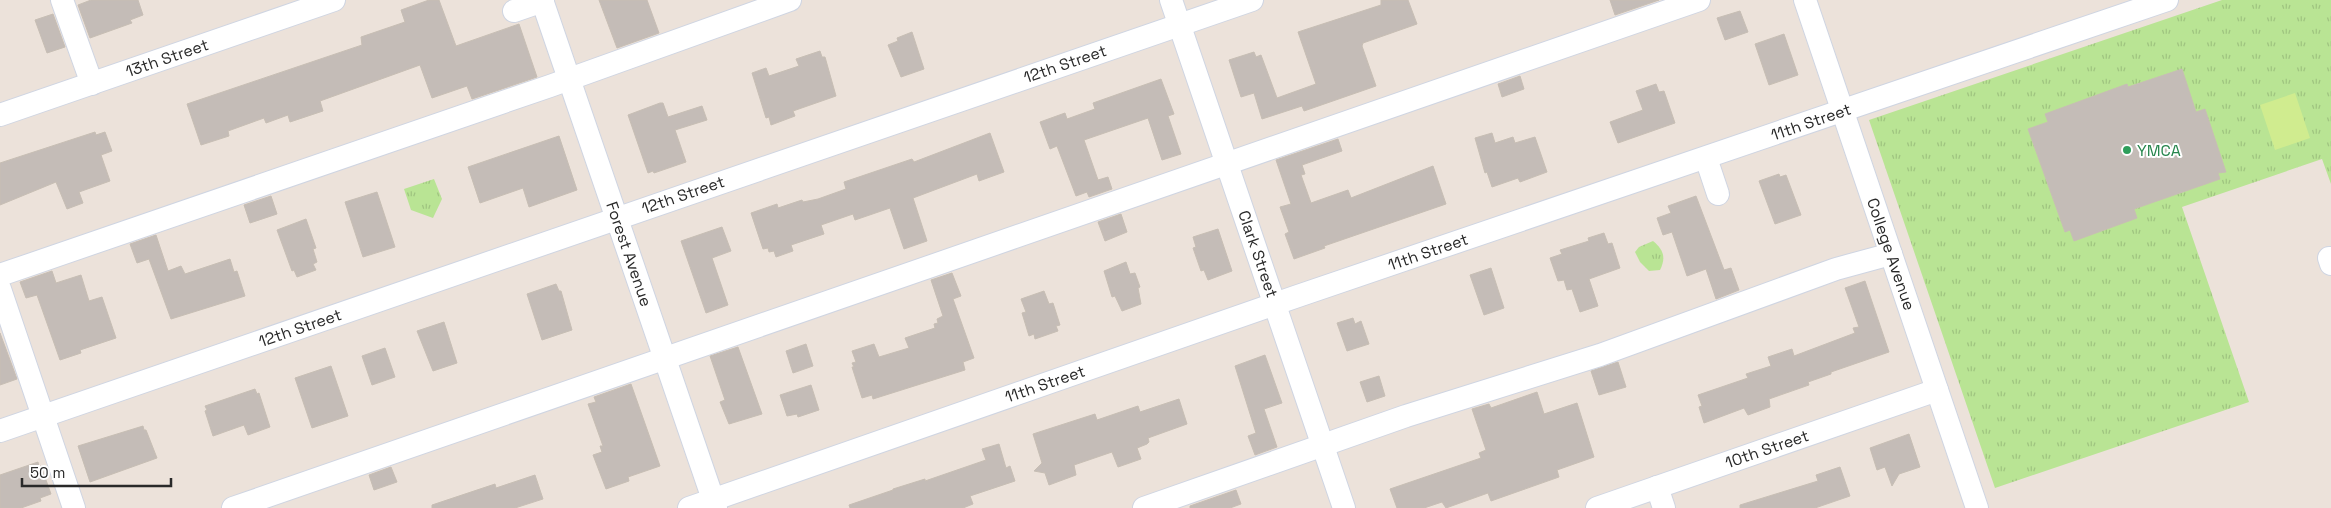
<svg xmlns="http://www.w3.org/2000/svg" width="2331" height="508" font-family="'Space Grotesk',sans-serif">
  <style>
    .park { fill: url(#park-tufts) }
    .pitch { fill: #d0ec8f }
    .building { fill: #c4bcb7; stroke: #c7beb4 }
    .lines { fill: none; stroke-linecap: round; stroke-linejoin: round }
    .minor-casing { stroke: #cfd5e2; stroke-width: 24 }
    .minor { stroke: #fff; stroke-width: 22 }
    .leisure-dot { fill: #2e9e5b; stroke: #fff; stroke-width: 2 }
    .labels { text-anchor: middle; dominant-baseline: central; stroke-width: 4; stroke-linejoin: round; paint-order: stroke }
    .street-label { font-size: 16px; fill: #292929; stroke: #fff }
    .leisure-label { font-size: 16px; fill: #27864d; stroke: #fff; text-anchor: start }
  </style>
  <defs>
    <pattern id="park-tufts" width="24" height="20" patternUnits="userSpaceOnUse" patternTransform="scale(1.25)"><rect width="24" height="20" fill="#b9e494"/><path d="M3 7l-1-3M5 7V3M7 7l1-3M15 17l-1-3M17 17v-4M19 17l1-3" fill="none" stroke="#9fc480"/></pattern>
  </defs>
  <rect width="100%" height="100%" fill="#ece2da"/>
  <g class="park">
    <polygon points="2222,0 2331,0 2331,184 2322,159 2182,207 2249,402 1995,488 1869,120"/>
    <polygon points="434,179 442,199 433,218 411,210 404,189"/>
    <path d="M1653,241C1664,250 1666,258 1660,270L1649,271L1640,262L1635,252L1639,247Z"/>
  </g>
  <polygon class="pitch" points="2295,93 2310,138 2275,150 2260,105"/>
  <g class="building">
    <polygon points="91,0 138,0 143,15 130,20 132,23 90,38 78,5"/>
    <polygon points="429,0 439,0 456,46 519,24 537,77 472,99 467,86 432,98 420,65 320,101 323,111 290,122 288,115 266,123 264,118 228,131 229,136 201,145 187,104 362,45 361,37 405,22 401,10"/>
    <polygon points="599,0 647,0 659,33 617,48"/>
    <polygon points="1381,0 1408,0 1417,24 1363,43 1362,46 1376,86 1304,111 1302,106 1262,119 1254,93 1241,97 1229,60 1254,52 1256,57 1261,55 1277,98 1316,84 1298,32 1381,5"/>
    <polygon points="1610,0 1659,0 1615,15"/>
    <polygon points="1740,11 1748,32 1725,40 1717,18"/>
    <polygon points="53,14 65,47 47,53 35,20"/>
    <polygon points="912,32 924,69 901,77 888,45 898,41 897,38"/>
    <polygon points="1784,34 1798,75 1769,85 1755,44"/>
    <polygon points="820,51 822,57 825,57 836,96 793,111 795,116 771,125 769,117 766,118 752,73 766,68 769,76 799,66 796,59"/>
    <polygon points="2182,69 2196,112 2205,109 2226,172 2218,173 2220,179 2134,209 2137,218 2074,241 2070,230 2065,232 2028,129 2048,122 2045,114 2127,84 2128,87"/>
    <polygon points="1520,76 1524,89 1502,97 1498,84"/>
    <polygon points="1161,79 1174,114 1168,116 1181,154 1162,160 1148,118 1084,140 1098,180 1108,177 1112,189 1089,197 1087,192 1076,196 1057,146 1050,149 1040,122 1065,113 1067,119 1095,109 1093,103"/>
    <polygon points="1656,84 1659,92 1664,91 1675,123 1618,143 1610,122 1643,110 1636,91"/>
    <polygon points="660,103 663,103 668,117 702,106 707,120 675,130 686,162 654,173 653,171 648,173 628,115"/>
    <polygon points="95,132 96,135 105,132 112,151 101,155 110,181 79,192 83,203 67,209 56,182 0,205 0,163"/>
    <polygon points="990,133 1004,172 979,181 977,174 913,198 927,241 904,249 890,208 855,220 853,214 821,225 824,234 791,245 793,251 776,257 774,251 769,252 768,248 763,249 751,213 777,204 778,208 802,200 803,202 818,199 846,189 844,182 912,159 914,162"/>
    <polygon points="1492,133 1495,143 1513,137 1515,143 1535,137 1547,172 1520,182 1518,178 1492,187 1487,172 1485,173 1475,138"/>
    <polygon points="559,136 577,190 529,207 523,188 480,203 468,167"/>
    <polygon points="1338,139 1342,151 1302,165 1305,174 1301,175 1311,203 1348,190 1351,198 1433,166 1446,204 1324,246 1325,248 1294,259 1285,234 1289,232 1280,207 1291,204 1276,160"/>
    <polygon points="1779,174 1780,177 1786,175 1801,215 1775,224 1759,181"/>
    <polygon points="377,192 395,247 363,257 345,202"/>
    <polygon points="271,196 277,214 250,223 244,205"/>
    <polygon points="1696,196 1724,270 1731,268 1739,290 1716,299 1706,269 1687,276 1672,232 1663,235 1657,218 1671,213 1668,206"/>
    <polygon points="1121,214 1127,232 1105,241 1098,222"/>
    <polygon points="306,219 316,248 313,249 317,262 313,264 316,270 297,277 294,270 292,271 277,230"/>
    <polygon points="722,227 731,251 712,258 728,305 706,313 681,241"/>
    <polygon points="1218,229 1232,271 1208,280 1204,270 1201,271 1193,248 1196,247 1193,237"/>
    <polygon points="1604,233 1608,244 1612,243 1620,268 1589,279 1598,306 1580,312 1572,289 1567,290 1564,280 1558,281 1550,258 1562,254 1560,250 1589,241 1588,238"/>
    <polygon points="156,235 168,271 181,266 185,274 230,259 234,272 237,271 245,296 171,319 149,259 137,263 130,244"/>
    <polygon points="1126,262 1130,274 1135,273 1140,287 1138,288 1141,304 1122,311 1115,296 1112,297 1104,271"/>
    <polygon points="1491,268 1504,308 1484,315 1470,275"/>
    <polygon points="52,271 56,283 81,275 89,301 102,297 116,338 80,350 81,353 60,360 37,295 26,298 20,282"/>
    <polygon points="952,273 961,296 953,299 974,358 963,362 965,370 873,399 872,395 862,398 852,367 854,367 852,363 856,362 852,351 874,344 879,357 909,348 905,338 935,328 934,324 938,323 937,319 943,316 931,280"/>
    <polygon points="1865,281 1889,352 1831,372 1831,374 1808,382 1809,385 1769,399 1770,407 1748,415 1744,408 1704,423 1699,407 1702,406 1698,395 1748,378 1746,374 1771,366 1768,357 1792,349 1794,356 1855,333 1853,328 1859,327 1845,288"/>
    <polygon points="556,284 559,291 561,291 572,330 542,340 527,294"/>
    <polygon points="1044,291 1049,304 1053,303 1060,325 1056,326 1058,331 1035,339 1034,334 1029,336 1022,313 1026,312 1021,299"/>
    <polygon points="1353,318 1355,324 1361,321 1369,344 1347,351 1337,323"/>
    <polygon points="444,322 457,363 433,371 417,331"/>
    <polygon points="0,333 17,379 0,385"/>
    <polygon points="806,344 813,366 793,373 786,351"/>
    <polygon points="738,347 762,414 729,424 720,402 725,400 710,356"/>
    <polygon points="385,348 395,377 372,385 362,356"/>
    <polygon points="1265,355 1282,403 1264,409 1277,447 1255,455 1248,436 1256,433 1235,366"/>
    <polygon points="1618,362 1626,387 1599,395 1591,371"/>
    <polygon points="331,366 348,416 312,428 295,378"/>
    <polygon points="1379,376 1385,396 1367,402 1360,382"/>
    <polygon points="631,384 660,466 628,477 629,481 606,489 593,455 602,452 600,446 603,446 588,404 596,402 594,397"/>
    <polygon points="811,385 819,410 798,417 797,414 787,416 780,395"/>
    <polygon points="255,389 257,394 259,393 270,427 248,435 244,425 213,436 205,411 207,410 205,406"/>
    <polygon points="1537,392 1544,414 1577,403 1594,457 1557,470 1559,477 1491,501 1488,493 1446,508 1442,502 1424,508 1397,508 1390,489 1481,458 1479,453 1486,450 1472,409 1489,404 1491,408"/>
    <polygon points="1179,399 1187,424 1148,438 1149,442 1147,444 1137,448 1141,459 1118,467 1112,452 1074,465 1076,475 1049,485 1045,473 1034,471 1042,463 1033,434 1095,414 1097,420 1138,406 1140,412"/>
    <polygon points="143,426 144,430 146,430 157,458 90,482 78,446"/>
    <polygon points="1909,434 1920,467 1899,474 1892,486 1885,467 1877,470 1870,448"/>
    <polygon points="999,444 1006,468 1010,466 1015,481 970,496 973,504 963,508 850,508 849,505 893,490 893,489 925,479 925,481 986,460 982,449"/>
    <polygon points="38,462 39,467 41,466 51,494 40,498 41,501 21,508 0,508 0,475"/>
    <polygon points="391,467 397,482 374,490 369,475"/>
    <polygon points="1840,467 1850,496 1815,508 1740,508 1740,505 1818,481 1816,475"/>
    <polygon points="535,475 543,499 515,508 432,508 432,505 495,484 496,488"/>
    <polygon points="1236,490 1241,504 1230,508 1190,508 1190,506"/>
  </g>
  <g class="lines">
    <g class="minor-casing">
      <g id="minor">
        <polyline points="62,0 92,84"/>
        <polyline points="542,0 716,508"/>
        <polyline points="1171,0 1344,508"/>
        <polyline points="1805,0 1977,508"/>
        <polyline points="514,11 543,1"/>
        <polyline points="0,115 334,0"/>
        <polyline points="1706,158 1718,194"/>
        <polyline points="2331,258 2329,258 2331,264"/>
        <polyline points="0,275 550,86 790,0"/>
        <polyline points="0,289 74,508"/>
        <polyline points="0,431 1252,0"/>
        <polyline points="1657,487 1664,508"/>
        <polyline points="233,508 1699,0"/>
        <polyline points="689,508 1295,297 2167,0"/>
        <polyline points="1144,508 1406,416 1600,355 1836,269 1891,254"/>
        <polyline points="1597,508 1937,390"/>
      </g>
    </g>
    <use href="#minor" class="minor"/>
  </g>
  <circle class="leisure-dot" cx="2127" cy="150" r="5"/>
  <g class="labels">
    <g class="street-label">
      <text transform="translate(167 58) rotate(-19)">13th Street</text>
      <text transform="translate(1065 64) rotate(-19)">12th Street</text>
      <text transform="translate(1811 122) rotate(-19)">11th Street</text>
      <text transform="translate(683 195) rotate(-19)">12th Street</text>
      <text transform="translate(1428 252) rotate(-19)">11th Street</text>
      <text transform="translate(629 254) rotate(71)">Forest Avenue</text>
      <text transform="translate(1258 254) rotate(71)">Clark Street</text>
      <text transform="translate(1891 254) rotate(71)">College Avenue</text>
      <text transform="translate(300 328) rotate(-19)">12th Street</text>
      <text transform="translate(1045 384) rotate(-19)">11th Street</text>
      <text transform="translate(1767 449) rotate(-19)">10th Street</text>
    </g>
    <g class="leisure-label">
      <text x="2137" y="150">YMCA</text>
    </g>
  </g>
  <path d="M22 478v8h149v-8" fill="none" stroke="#292929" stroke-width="2.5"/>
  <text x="30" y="478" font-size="15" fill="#292929" stroke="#ffffff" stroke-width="4" paint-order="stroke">50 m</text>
</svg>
